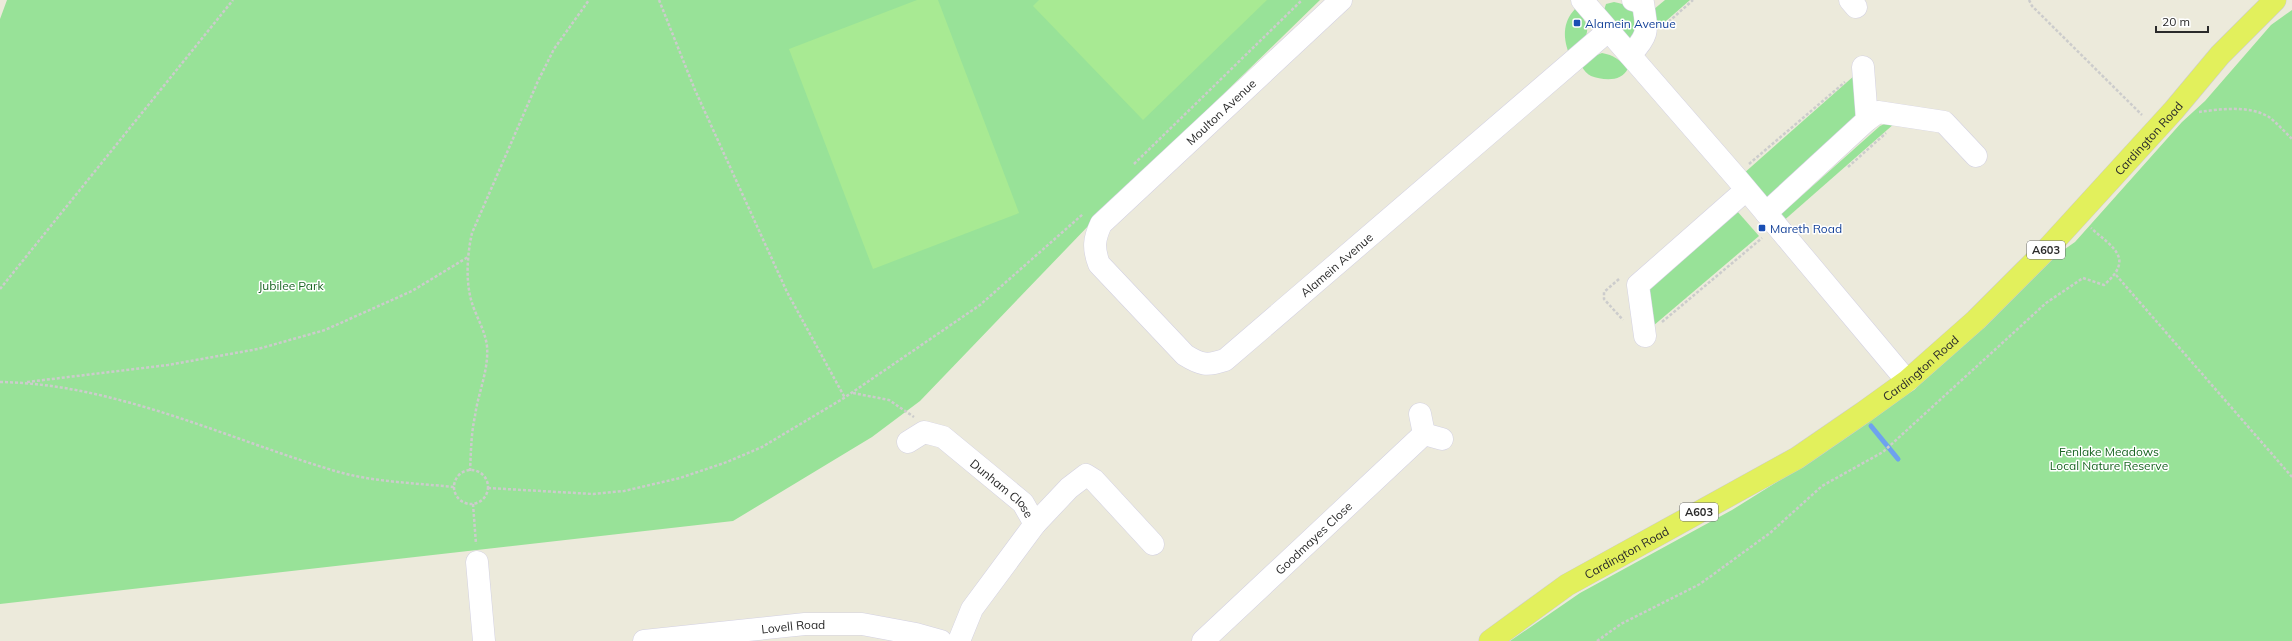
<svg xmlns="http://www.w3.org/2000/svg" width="2292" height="641" font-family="Mulish,sans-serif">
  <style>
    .green { fill: #98e298 }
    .pitch { fill: #a8ea93 }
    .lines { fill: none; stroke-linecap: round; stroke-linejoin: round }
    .stream { stroke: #6ea2ee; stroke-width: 5 }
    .minor-casing { stroke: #d3d1e2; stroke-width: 23 }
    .major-casing { stroke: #ccc; stroke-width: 23 }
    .path { stroke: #ccc; stroke-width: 2.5; stroke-dasharray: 3 2; stroke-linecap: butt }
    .minor { stroke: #fff; stroke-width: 22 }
    .major { stroke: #e2f05c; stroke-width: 22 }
    .transit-dot { fill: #1a4fb4; stroke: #fff; stroke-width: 1.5 }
    .labels { text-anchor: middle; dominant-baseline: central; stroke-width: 3; stroke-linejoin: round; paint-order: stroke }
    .shield { fill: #fff; stroke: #6a6a6a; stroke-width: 1 }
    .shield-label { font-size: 11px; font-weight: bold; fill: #2a2a2a }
    .transit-label { font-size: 12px; fill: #164399; stroke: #fff; text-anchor: start }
    .street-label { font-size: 12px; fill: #2a2a2a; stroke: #fff }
    .park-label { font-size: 12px; fill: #1a6623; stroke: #fff }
  </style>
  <rect width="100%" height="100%" fill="#eceadb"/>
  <g class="green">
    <polygon points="7,0 1320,0 1092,222 920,401 872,437 733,521 0,604 0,19"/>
    <polygon points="1665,0 1690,0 1650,35 1653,10"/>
    <path d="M1614,2C1639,6 1638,23 1635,43L1603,13L1606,4Z"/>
    <path d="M1575,9C1596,30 1587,37 1570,56C1563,39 1562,23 1575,9Z"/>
    <polygon points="2292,10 2292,641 1510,641 1580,593 1732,510 1828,450 2052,258 2075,242 2182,122 2205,101 2271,25"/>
    <path d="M1602,53C1614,55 1619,60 1628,68C1622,83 1602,80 1591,76C1587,74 1584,70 1582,67L1592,57Z"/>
    <polygon points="1855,75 1855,124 1774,196 1763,197 1743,174"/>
    <polygon points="1891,121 1895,123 1781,223 1780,215 1880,126"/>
    <polygon points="1737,211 1759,236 1653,326 1646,289"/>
  </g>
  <g class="pitch">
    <polygon points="917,0 938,0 1019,213 873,269 789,49"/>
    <polygon points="1039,0 1267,0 1143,120 1033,6"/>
  </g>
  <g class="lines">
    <polyline class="stream" points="1871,426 1898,459"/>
    <g class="minor-casing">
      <g id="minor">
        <path id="s1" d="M1341,0L1101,224C1094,239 1093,248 1099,264L1185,355C1201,365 1207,366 1225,360L1608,31"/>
        <polyline points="1582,0 1735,176 1907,381"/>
        <polyline points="1850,0 1856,7"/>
        <path d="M1630,55C1650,34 1647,31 1643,3L1633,0"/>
        <polyline points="1867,120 1878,112 1944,122 1976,156"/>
        <polyline points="1766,213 1867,120 1863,67"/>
        <polyline points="1645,336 1638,285 1746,190"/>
        <polyline points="1420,414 1424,434"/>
        <path id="s2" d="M908,442L924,432L943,437L1023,503L1035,524L972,609L959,641"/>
        <polyline points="1035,524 1069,488 1086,475 1094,480 1153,544"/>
        <polyline points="477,562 484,641"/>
        <path id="s3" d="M644,641L805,624H862L916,634L941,641"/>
        <path id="s4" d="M1203,641L1424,434L1442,439"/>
      </g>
    </g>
    <g class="major-casing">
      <g id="major">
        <path id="s5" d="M1490,641L1567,585L1797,458L1864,412L1907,381L1976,320L2048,248L2174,110L2220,55L2275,0"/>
      </g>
    </g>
    <g class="path">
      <polyline points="659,0 695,90 787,292 845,398"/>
      <polyline points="2029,0 2032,6 2142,115"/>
      <polyline points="1665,25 1693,0"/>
      <path d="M2199,112C2221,109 2249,105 2269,117C2277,123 2285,132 2292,139"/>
      <polyline points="1134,164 1302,0"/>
      <polyline points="1749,164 1845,82"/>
      <polyline points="1848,167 1886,133"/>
      <polyline points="2116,275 2292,477"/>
      <polyline points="1619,279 1604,292 1604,299 1623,320"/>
      <polyline points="0,289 233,0"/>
      <polyline points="1662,322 1762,238"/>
      <path d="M0,382C117,384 225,438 335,471C373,482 414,483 454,487"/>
      <polyline points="27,382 168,365 258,349 325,330 412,291 468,257"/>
      <polyline points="853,393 889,400 914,417"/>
      <circle cx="471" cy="487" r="17"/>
      <path d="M470,471C471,452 471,434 475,416C478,393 489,370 487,346C485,331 478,320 473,306C465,284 467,255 472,233L538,81L554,49L589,0"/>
      <polyline points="488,488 593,494 624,491 680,478 727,462 762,447 844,398 980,305 1083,214"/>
      <polyline points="473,504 476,544"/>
      <path d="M1597,641L1621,624L1700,584L1770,533L1822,486L1883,452L2046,303L2083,278L2104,285C2135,258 2113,248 2091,228"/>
    </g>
    <use href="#minor" class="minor"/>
    <use href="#major" class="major"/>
  </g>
  <g class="transit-dot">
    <rect x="1573" y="19" width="8" height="8" rx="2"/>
    <rect x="1758" y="224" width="8" height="8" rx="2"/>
  </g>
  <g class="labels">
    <g class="shield">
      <rect x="2027" y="241" width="38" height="18" rx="3"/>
      <rect x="1680" y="503" width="38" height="18" rx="3"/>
    </g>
    <g class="shield-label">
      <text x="2046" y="250">A603</text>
      <text x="1699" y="512">A603</text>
    </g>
    <g class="transit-label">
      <text x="1585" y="23">Alamein Avenue</text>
      <text x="1770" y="228">Mareth Road</text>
    </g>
    <g class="street-label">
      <text transform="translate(1221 112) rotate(-43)">Moulton Avenue</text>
      <text stroke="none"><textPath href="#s5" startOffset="835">Cardington Road</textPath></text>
      <text stroke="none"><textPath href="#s1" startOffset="684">Alamein Avenue</textPath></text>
      <text stroke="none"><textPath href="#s5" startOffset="511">Cardington Road</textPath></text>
      <text stroke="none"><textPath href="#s2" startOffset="117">Dunham Close</textPath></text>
      <text stroke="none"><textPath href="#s4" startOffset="151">Goodmayes Close</textPath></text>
      <text stroke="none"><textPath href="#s5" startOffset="163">Cardington Road</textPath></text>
      <text stroke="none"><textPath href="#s3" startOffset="150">Lovell Road</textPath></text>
    </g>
    <g class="park-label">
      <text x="291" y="285">Jubilee Park</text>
      <text x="2109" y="451">Fenlake Meadows<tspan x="2109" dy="14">Local Nature Reserve</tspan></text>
    </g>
  </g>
  <path d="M2156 26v6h52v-6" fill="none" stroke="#2a2a2a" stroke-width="2"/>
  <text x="2162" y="26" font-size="12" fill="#2a2a2a" stroke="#ffffff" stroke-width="3" paint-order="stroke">20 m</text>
</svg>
